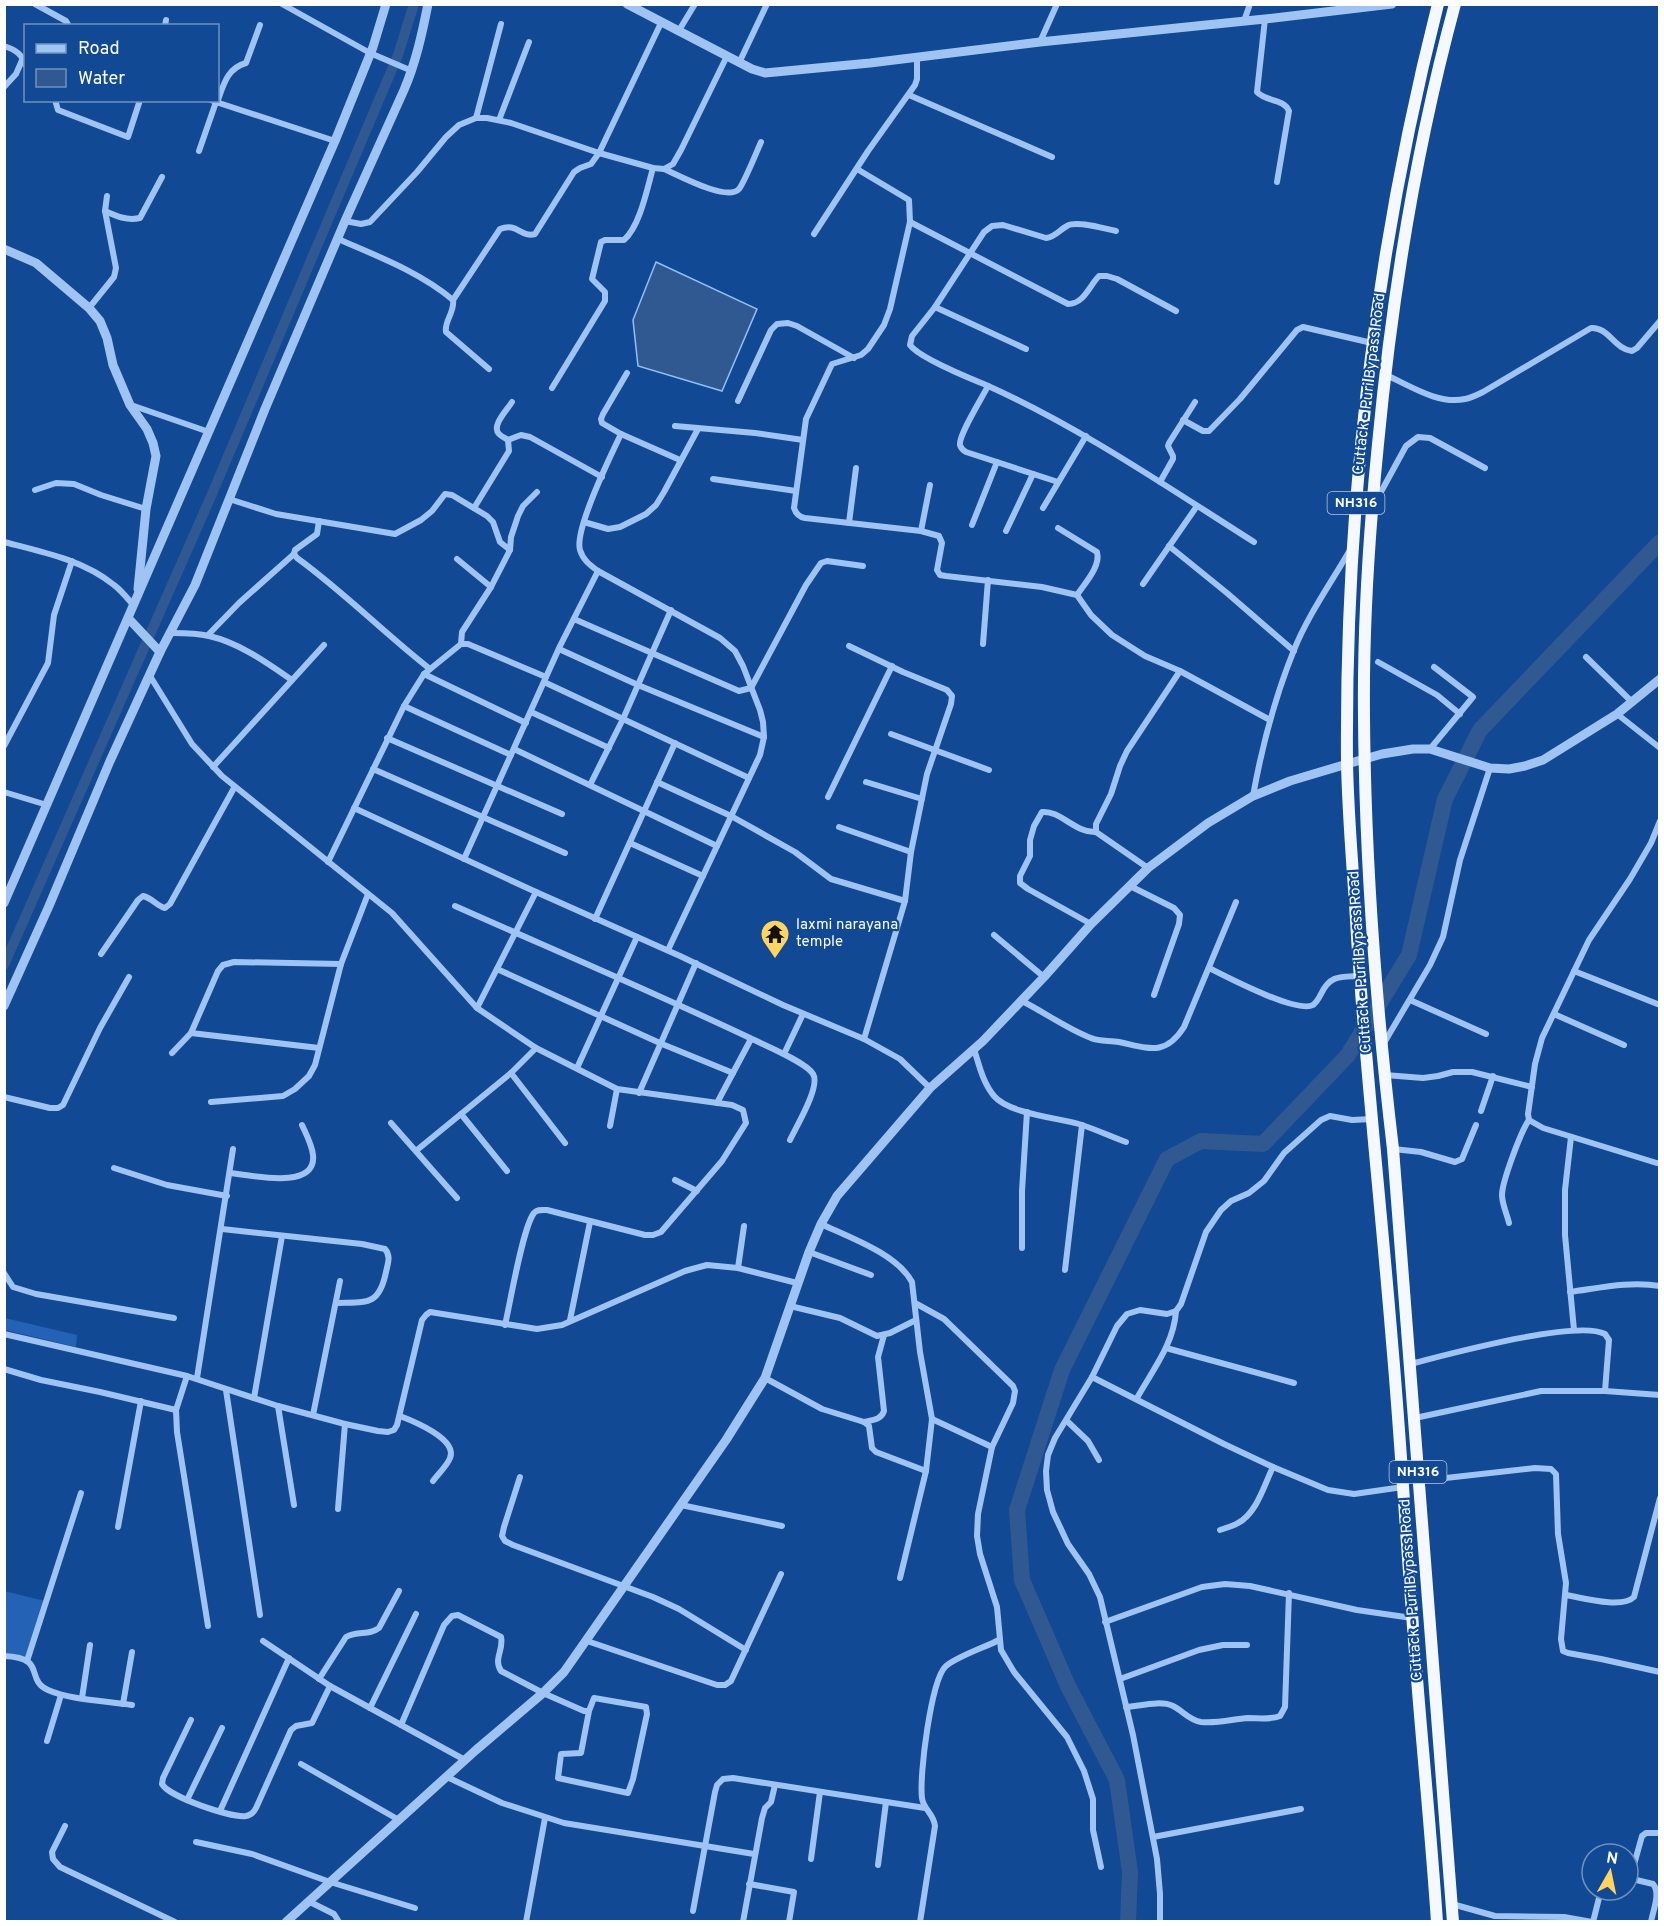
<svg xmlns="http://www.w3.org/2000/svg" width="1664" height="1926" font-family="Overpass,sans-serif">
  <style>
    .green { fill: #2362b4 }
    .water { fill: #315991; stroke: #91bff7; stroke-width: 1.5 }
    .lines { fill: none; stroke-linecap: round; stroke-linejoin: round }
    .canal { stroke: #315991; stroke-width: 10 }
    .river { stroke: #315991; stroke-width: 16 }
    .minor { stroke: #9fc4f3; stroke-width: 6 }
    .tertiary { stroke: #9fc4f3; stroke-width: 9 }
    .trunk { stroke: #f5f9ff; stroke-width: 12 }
    .labels { text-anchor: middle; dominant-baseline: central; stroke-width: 4.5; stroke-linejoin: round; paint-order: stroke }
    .shield { fill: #114994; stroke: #b8c8df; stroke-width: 1.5 }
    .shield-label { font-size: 14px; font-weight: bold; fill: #fff }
    .street-label { font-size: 15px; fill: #fff; stroke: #114994 }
    .poi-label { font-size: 15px; fill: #fff; stroke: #114994; text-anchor: start }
  </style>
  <rect width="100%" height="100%" fill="#114994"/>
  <g class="green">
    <polygon points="5,1318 77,1335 76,1347 5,1330"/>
    <polygon points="4,1591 45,1601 27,1660 5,1655"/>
  </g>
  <polygon class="water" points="656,262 757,309 722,391 638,366 633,320"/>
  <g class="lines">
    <polyline class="canal" points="4,965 212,494 398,55 414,4"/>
    <polyline class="river" points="1128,1922 1130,1872 1117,1780 1068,1686 1022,1580 1017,1510 1062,1370 1167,1159 1201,1141 1263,1144 1348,1055 1409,955 1445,799 1480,730 1660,542"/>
    <g class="minor">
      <polyline points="35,4 66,21 69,26"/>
      <polyline points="282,4 370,53 412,71"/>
      <path d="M1265,19L1257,92C1266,102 1283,98 1289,111L1277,182"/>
      <polyline points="1244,21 1250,4"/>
      <polyline points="165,26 166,20"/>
      <polyline points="678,32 695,4"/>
      <polyline points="1040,42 1057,4"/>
      <path d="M4,46C16,50 22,54 26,66"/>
      <polyline points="739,63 767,4"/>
      <polyline points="4,87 16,74 23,58"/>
      <polyline points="909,95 1052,157"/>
      <polyline points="55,100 58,110 128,137 140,100"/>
      <polyline points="217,100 216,102 335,141"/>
      <path d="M218,100C224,83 228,68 246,63L260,25"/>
      <polyline points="476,118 501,24"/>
      <polyline points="499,120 529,42"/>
      <polyline points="199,151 216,102 211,100"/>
      <path d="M664,169C678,175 727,202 739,189C744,183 757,151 761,142"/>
      <path d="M857,169L909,200L910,222L890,309L884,325L868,349L861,355L832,364L806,419L794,508C796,514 799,517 805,518L921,531L939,536L942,543L937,570L940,575L946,576L1042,587L1077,595L1091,615L1112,635L1145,656L1180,671L1270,720"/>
      <path d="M105,211C116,216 127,221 140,218L162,177"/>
      <polyline points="345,221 361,224 370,222 417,172 446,137 459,125 476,118 487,118 511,123 599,153 653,168 664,169 673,164 681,150 727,56"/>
      <path d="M910,222L1068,304C1084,304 1089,286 1099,276H1107L1117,279L1176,311"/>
      <path d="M1116,231C1105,229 1077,220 1067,226C1059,230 1056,237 1046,238L1003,225L992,226L984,232L935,307L912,336L910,345C919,358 969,378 986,385C1080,427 1167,487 1254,542"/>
      <polyline points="814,234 868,151 915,85 917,79 917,57"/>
      <path d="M338,239C377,256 420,272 453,300C455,312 444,321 446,332L489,369"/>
      <path d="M453,300L500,229C517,222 521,238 535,234L574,172L580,168L591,164L599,153L661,23"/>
      <polyline points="935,307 1026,349"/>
      <polyline points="89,308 114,277 116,268 105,211 107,196"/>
      <polyline points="627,373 603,414 601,419 602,423 621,434 680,460"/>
      <path d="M1386,375C1409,385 1438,405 1465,399C1471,398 1477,395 1483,392L1591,328C1609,327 1614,349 1632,351L1637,348L1660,321"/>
      <path d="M988,386C983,396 958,436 960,445C961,449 963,450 966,452L1058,482"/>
      <path d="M552,388L605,301V292L592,279L601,242L605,240H624C640,226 647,189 653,168"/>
      <polyline points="738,401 771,330 777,324 788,323 797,326 854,358"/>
      <polyline points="131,405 209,432"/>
      <polyline points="1183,420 1203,431 1209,431 1240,399 1297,330 1303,327 1372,343"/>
      <polyline points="675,426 755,433 803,440"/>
      <path d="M621,434C611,455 574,530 580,550C583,560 590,565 598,571L720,638L735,651L743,666L760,710L763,722L764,737L760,755L668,950"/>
      <polyline points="508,440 521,435 530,437 602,477"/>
      <polyline points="713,479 796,491"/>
      <polyline points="1160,482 1173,459 1173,456 1168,446 1169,443 1195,402"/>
      <polyline points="35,490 56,483 74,484 101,495 146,509"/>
      <polyline points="229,499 276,514 395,534 421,520 432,511 445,494 452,495 487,516 493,522 500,542 510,550"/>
      <polyline points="1376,501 1406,446 1418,437 1430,438 1485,468"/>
      <path d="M474,508L509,451L508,440C505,438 502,437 499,434C491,426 507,410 512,402"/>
      <polyline points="1043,508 1086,436"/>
      <path d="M319,521L317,534L295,550L294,554L297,558C344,592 384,633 430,669"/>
      <polyline points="584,522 608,529 620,527 646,514 656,505 664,492 698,429"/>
      <polyline points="849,523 856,468"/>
      <polyline points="972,525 997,462"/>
      <path d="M1058,528L1097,552C1101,566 1085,583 1077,595"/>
      <polyline points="921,531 930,485"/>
      <polyline points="1006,531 1033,474"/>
      <path d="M4,542C43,552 83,560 114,585C122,591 128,599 134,606"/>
      <polyline points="1169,546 1227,593 1294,651"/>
      <polyline points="457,559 491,587"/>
      <polyline points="1143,584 1197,506"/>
      <polyline points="574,619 739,691 751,688 806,585 821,563 827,561 863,566"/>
      <path d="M172,633C184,633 197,633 209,636C240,643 267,663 292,680"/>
      <polyline points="208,635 239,603 294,554"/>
      <polyline points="461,644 462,632 491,587 510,550 511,537 518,516 523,506 537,492"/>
      <polyline points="983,644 988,580"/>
      <polyline points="849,646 903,672 947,690 952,696 951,704 927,774 911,852 905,901 864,1039"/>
      <polyline points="559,649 638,685 764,737"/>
      <polyline points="1586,657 1632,702"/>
      <polyline points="1378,662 1437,695 1460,714"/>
      <polyline points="424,674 526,723"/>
      <path d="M150,676L192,744L222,776L392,913L477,1008L536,1048L617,1089L732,1105L743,1110L746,1123L722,1161L661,1232L653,1235H645L547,1210C542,1210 537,1209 534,1213C523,1226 510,1304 505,1325"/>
      <polyline points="544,682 749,778"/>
      <polyline points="404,706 511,755"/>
      <polyline points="531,712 609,748"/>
      <polyline points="1617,714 1660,748"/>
      <polyline points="891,734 989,770"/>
      <polyline points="387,738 562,814"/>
      <polyline points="4,746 48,663 54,615 72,561"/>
      <polyline points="514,749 717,846"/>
      <polyline points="1430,749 1473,697 1434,667"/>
      <polyline points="213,767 324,645"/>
      <polyline points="373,769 565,853"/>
      <polyline points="657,782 731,816 795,852 831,879 905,901"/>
      <polyline points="866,782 922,799"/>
      <polyline points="590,785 623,719 671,610"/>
      <polyline points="4,792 47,805"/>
      <path d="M1253,796C1262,746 1275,697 1294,650C1308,615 1331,583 1350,550"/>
      <polyline points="828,797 892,666"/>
      <polyline points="354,808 536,892 680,956 783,1005 864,1039 900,1059 930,1088"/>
      <polyline points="1660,821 1651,843 1630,879 1589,940 1542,1038 1535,1064 1528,1114 1529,1120 1543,1128 1660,1164"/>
      <polyline points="839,827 911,852"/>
      <polyline points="630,843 703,876"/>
      <polyline points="464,859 560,646 598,571"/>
      <polyline points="328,862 404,706 424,674 461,644 468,644 546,677"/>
      <polyline points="1148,868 1096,832 1096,824 1111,794 1120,766 1127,751 1180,671"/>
      <polyline points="1130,886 1174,908 1180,915 1179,924 1154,995"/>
      <path d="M455,906C554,950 653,992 750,1038C764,1045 806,1062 813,1074C821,1086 796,1127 790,1140"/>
      <polyline points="595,919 675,743"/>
      <path d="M1091,924L1028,889L1020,883V876L1030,856V840L1034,826L1042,812C1060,810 1075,833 1096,832"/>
      <polyline points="994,935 1044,977"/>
      <path d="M101,954L138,900L143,896C152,898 157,906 165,908L170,904L234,788"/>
      <path d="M1209,968C1227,977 1297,1014 1313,1005C1317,1002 1319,998 1321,994C1330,975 1340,977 1359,976"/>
      <polyline points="497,969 662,1044 733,1073"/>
      <polyline points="1574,971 1660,1005"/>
      <polyline points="1410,1000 1486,1034"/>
      <path d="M1022,1001C1044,1012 1069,1030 1091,1038C1100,1042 1110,1040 1119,1042C1148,1048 1165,1057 1184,1027L1236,902"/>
      <polyline points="477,1008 536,892"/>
      <polyline points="1554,1014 1624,1045"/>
      <polyline points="191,1033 319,1048"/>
      <polyline points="1384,1043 1430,965 1443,937 1460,860 1490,768"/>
      <path d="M974,1049C979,1065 983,1083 994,1096C1009,1114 1060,1118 1082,1125C1097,1130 1112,1137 1126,1142"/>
      <polyline points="172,1053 191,1033 218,971 223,965 234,962 341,964"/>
      <polyline points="784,1054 803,1014"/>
      <polyline points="577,1068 637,937"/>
      <polyline points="511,1073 565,1143"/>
      <polyline points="1385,1075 1423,1078 1438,1076 1453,1072 1472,1072 1532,1087"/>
      <polyline points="639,1093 696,963"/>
      <polyline points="4,1097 50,1108 58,1108 63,1105 100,1028 129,977"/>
      <polyline points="211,1102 283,1096 295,1089 309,1076 315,1065 341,964 368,894"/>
      <polyline points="717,1103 751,1039"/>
      <polyline points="1481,1111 1493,1076"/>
      <polyline points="461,1114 507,1171"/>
      <polyline points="391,1123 457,1198"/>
      <polyline points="610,1126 617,1089"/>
      <polyline points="1571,1137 1565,1190 1565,1235 1574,1330"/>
      <polyline points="1393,1149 1421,1152 1455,1162 1462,1159 1476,1125"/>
      <polyline points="417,1150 511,1073 536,1048"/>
      <polyline points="114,1168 167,1185 227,1196"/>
      <path d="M230,1173C250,1175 317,1191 313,1155C312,1145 306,1134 302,1125"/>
      <polyline points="675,1180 697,1191"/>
      <path d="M1509,1223C1507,1214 1502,1204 1502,1195C1502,1182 1521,1131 1529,1120"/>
      <path d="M821,1224C849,1237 897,1254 912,1282L920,1352L932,1419L926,1471L900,1578"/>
      <path d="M222,1229L362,1244L385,1249C391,1256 388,1263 386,1272C379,1306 367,1302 337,1303"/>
      <polyline points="1022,1248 1022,1191 1027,1112"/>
      <polyline points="809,1252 871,1275"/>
      <polyline points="738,1268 744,1226"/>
      <polyline points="1065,1270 1082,1125"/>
      <polyline points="4,1273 13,1287 36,1294 174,1318"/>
      <path d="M1570,1292C1600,1288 1629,1281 1660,1286"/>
      <polyline points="915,1303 944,1319 1013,1386 1015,1391 1013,1403 992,1447 978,1514 977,1536 980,1554 997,1607 1001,1650 1014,1672 1067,1737 1084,1771 1093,1799 1093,1830 1101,1867"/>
      <polyline points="790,1306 840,1318 877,1336 890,1333 916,1320"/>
      <polyline points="570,1320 590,1222"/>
      <polyline points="4,1334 187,1376 278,1406 345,1424 378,1431 388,1432 394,1430 397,1425 422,1320 426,1315 430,1312 537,1329 562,1325 685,1271 707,1265 738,1268 797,1283"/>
      <polyline points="1166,1348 1294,1383"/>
      <path d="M1410,1364C1446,1355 1576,1319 1605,1334L1609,1340L1605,1391"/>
      <polyline points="4,1369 41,1380 100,1392 176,1410"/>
      <polyline points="187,1376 176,1410 177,1432 208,1626"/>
      <polyline points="1092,1377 1224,1444 1273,1467 1328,1490 1354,1494 1403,1487"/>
      <polyline points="197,1378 233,1149"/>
      <polyline points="765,1378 822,1409 864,1422 869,1426 872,1448 876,1452 926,1471"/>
      <polyline points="226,1390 260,1615"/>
      <polyline points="254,1398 282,1236"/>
      <path d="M1137,1398C1152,1371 1174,1344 1176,1311"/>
      <polyline points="278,1406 294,1505"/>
      <polyline points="313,1415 340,1281"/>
      <path d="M400,1416C413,1421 458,1439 450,1458C447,1466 438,1474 433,1481"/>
      <polyline points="1415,1418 1541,1391 1605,1391 1660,1395"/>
      <polyline points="932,1419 992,1447"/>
      <polyline points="1067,1421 1088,1441 1099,1460"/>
      <path d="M864,1422C873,1420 881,1420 884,1411L878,1357L884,1335"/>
      <polyline points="520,1477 504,1527 502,1536 505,1541 513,1545 653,1597 679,1609 746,1650"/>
      <polyline points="1419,1481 1535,1468 1551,1469 1556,1474 1558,1534 1566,1583 1561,1639 1563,1651 1568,1653 1601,1659 1660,1672"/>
      <polyline points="681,1505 782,1526"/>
      <polyline points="338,1509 345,1424"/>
      <polyline points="118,1527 141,1401"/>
      <path d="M1220,1530C1226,1528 1233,1526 1238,1523C1257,1513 1264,1485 1273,1467"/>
      <path d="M1566,1595C1583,1598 1622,1609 1634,1597L1660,1498"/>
      <polyline points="1105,1622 1202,1587 1225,1584 1250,1586 1357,1610 1412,1618"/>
      <polyline points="263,1641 330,1686 465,1760"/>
      <polyline points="587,1641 717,1685 725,1685 731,1681 781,1574"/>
      <path d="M4,1656C48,1658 24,1679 48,1690C70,1700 107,1701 132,1705"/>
      <polyline points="27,1661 81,1493"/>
      <path d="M319,1679L346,1637C358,1630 369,1636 379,1628L399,1591"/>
      <polyline points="1120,1679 1199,1650 1223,1645 1247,1645"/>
      <polyline points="82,1698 90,1645"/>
      <polyline points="123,1704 132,1652"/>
      <path d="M1126,1707C1140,1706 1160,1700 1173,1706C1183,1711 1189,1720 1201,1722C1217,1724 1233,1719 1248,1718C1259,1718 1270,1720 1280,1716L1285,1707L1289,1593"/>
      <polyline points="370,1708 416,1614"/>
      <path d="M191,1720L163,1778L162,1784C169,1797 231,1818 246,1816C251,1815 254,1812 256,1808L291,1730L296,1726L312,1723L330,1686"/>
      <path d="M401,1725L444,1625L452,1616L458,1615L501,1637C504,1650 493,1659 501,1671L543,1693L584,1711H589L594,1698L646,1707L647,1714L633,1779L628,1793L558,1778L561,1754L581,1753L589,1711"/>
      <polyline points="47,1741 61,1695"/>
      <polyline points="301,1764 399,1820"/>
      <polyline points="447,1777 502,1803 564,1823 754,1854"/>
      <polyline points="187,1800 222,1728"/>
      <polyline points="220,1811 289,1658"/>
      <polyline points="65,1826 52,1852 53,1859 60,1867 175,1922"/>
      <polyline points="1153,1837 1301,1809"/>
      <polyline points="196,1842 252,1854 330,1882 415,1908"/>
      <polyline points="811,1859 820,1792"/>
      <polyline points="878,1865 886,1802"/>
      <path d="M1628,1878L1653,1884C1661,1893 1653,1910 1651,1922"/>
      <polyline points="1630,1879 1642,1836 1646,1833 1660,1833"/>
      <polyline points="749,1884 794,1892 789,1922"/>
      <polyline points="308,1901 334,1914 339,1922"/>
      <polyline points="1452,1904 1495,1916 1564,1917 1592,1922"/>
      <polyline points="693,1911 715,1792 717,1785 723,1779 733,1778 925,1808"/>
      <polyline points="526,1922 545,1818"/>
      <polyline points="743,1922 762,1818 765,1808 771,1802 775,1785"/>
      <path d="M920,1922L935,1826C934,1814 923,1809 922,1798C919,1776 931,1682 945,1667C955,1657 986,1647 999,1640"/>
      <polyline points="1160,1922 1160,1894 1157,1859 1133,1735 1100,1597 1089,1574 1068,1544 1053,1512 1047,1490 1046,1471 1048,1455 1055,1438 1092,1377 1117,1326 1127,1314 1140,1310 1167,1314 1176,1311 1181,1304 1206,1232 1221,1210 1231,1201 1249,1193 1264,1181 1284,1153 1321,1120 1330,1116 1352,1120 1372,1119"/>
      <polyline points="1593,1922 1601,1890"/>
    </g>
    <g class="tertiary">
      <polyline points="627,4 752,69 765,73 870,63 1040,42 1265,19 1392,4"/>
      <polyline points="4,249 36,263 89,308 100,321 107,338 113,365 130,405 147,429 153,443 156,456 146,509 138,589"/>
      <polyline points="129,619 160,652"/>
      <polyline points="4,903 335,141 373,47 386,4"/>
      <path d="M4,1006L49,906L110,761L160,652L195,585L265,409L345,221L404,90C416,62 422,34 428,4"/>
      <polyline points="286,1922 476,1750 543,1693 564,1672 726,1440 765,1378 809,1252 821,1224 837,1196 930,1088 983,1041 1044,977 1091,924 1148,868 1208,823 1253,796 1290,781 1347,764 1382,754 1413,749 1430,749 1490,768 1509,769 1525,766 1543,760 1617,714 1660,679"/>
    </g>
    <g class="trunk">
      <path d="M1437,1922C1430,1818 1419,1716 1412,1613C1405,1522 1400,1432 1392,1342C1381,1207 1366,1072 1357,937C1354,879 1348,821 1347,762C1345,507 1375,252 1438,4"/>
      <path d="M1453,1922L1393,1149C1376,1006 1365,860 1364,716C1363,625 1369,534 1378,444C1392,296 1416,148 1455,4"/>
    </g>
  </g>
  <defs>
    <g id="temple-pin" transform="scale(1.5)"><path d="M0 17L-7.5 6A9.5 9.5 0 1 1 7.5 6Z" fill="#ffd461" stroke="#114994"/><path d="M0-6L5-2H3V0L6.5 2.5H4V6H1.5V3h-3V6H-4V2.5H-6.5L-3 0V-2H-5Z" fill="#111"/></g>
  </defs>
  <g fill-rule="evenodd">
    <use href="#temple-pin" x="775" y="934"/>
  </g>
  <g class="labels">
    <g class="shield">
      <rect x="1327.5" y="492" width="57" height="22" rx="4.5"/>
      <rect x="1389.5" y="1461" width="57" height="22" rx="4.5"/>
    </g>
    <g class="shield-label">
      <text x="1356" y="503">NH316</text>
      <text x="1418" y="1472">NH316</text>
    </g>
    <g class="street-label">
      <text transform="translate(1370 384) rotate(-83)">Cuttack - Puri Bypass Road</text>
      <text transform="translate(1361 962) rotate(-94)">Cuttack - Puri Bypass Road</text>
      <text transform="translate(1412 1590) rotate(-94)">Cuttack - Puri Bypass Road</text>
    </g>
    <g class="poi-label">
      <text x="796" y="925">laxmi narayana<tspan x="796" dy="17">temple</tspan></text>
    </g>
  </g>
  <rect width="1664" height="1926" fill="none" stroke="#ffffff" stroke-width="12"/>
  <rect x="24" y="24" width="195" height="78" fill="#114994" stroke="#7092bf" stroke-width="1.5"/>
  <rect x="36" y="44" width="30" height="9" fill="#9fc4f3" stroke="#7092bf" stroke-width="1.5"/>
  <text x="78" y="54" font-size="18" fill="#ffffff">Road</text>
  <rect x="36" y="69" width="30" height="18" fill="#315991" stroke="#7092bf" stroke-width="1.5"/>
  <text x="78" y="84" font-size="18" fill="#ffffff">Water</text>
  <g transform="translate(1610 1872) rotate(9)"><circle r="28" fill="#114994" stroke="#7092bf" stroke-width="1.5"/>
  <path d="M0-4.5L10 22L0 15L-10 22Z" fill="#ffd461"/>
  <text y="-9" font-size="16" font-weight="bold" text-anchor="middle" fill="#ffffff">N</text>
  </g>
</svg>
